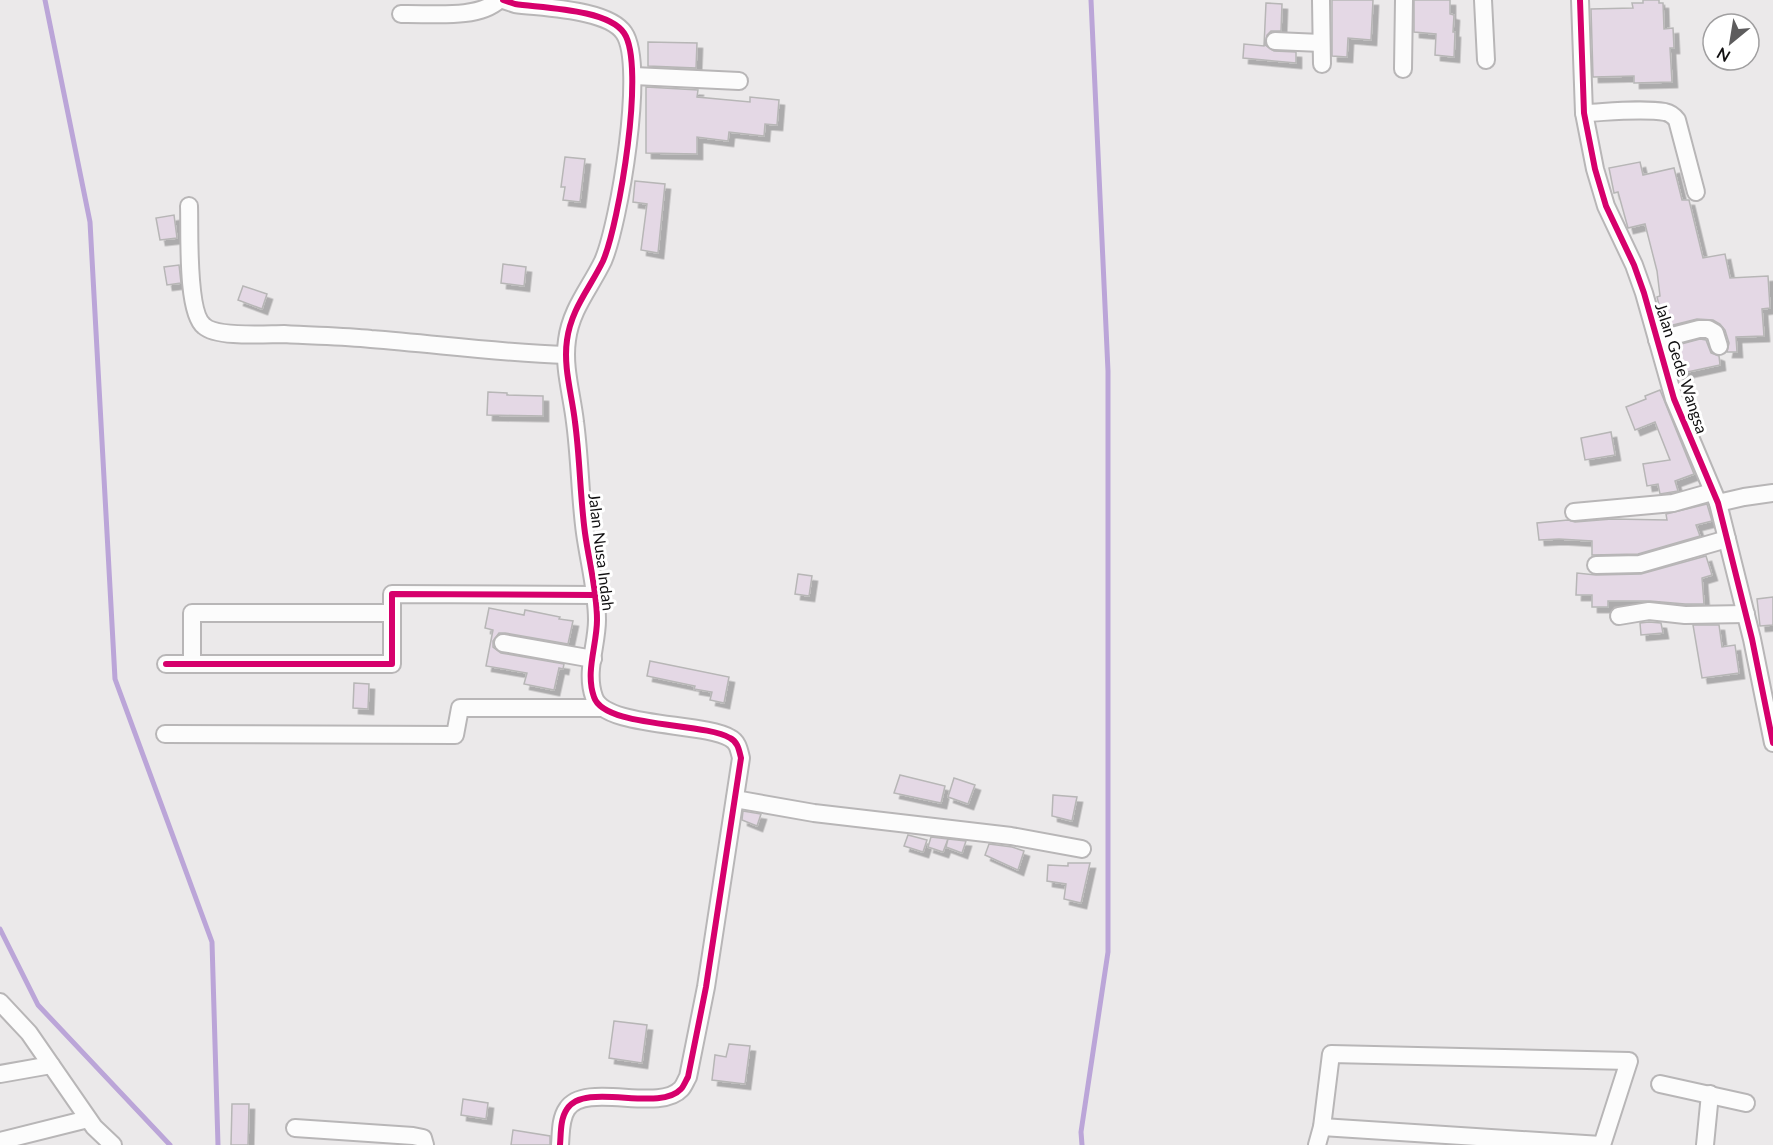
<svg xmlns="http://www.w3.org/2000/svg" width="1773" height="1145" font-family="Lato,sans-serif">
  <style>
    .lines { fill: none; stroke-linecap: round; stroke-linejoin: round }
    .stream { stroke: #bba5d8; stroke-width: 5 }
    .building { fill: #e4d8e5; stroke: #b7b6b6; stroke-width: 1.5; filter: url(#shadow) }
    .minor-casing { stroke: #b8b6b7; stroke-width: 20 }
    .minor { stroke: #fcfcfc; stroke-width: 16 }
    .cycleway-casing { stroke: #fff; stroke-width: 10 }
    .cycleway { stroke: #d6006c; stroke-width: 6 }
    .labels { text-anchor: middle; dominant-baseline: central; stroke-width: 6; stroke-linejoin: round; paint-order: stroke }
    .street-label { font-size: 16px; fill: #111011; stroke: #fff }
  </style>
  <defs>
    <filter id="shadow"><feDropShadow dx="5.5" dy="5.5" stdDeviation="0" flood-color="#0004"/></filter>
  </defs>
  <rect width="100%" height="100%" fill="#ebe9ea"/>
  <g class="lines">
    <g class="stream">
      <polyline points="45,0 90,222 115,679 212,942 218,1145"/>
      <polyline points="0,929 38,1005 170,1145"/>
      <polyline points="1082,1145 1081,1132 1108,952 1108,371 1091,0"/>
    </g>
  </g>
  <g class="building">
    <polygon points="1332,0 1373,0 1371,40 1348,38 1347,57 1332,56"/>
    <polygon points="1414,0 1450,0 1450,14 1454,15 1453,32 1455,32 1454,57 1435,55 1436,34 1414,32"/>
    <polygon points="1643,0 1659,0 1659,3 1663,3 1664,29 1673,28 1674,48 1670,48 1672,82 1634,83 1634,76 1593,77 1591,9 1633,8 1632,3 1643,3"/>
    <polygon points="1266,3 1282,4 1281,31 1271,31 1267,35 1265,45 1274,51 1296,52 1296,63 1243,58 1244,44 1264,46"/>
    <polygon points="648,42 697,43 696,68 648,66"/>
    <polygon points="646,87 698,90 697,97 750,102 750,97 779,100 777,125 765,124 764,136 729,132 728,141 697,137 697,154 646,153"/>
    <polygon points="565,157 585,159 580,202 563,200 565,187 561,187"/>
    <polygon points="1640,162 1643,175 1674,168 1682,200 1689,200 1703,258 1725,254 1730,278 1768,276 1770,308 1762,309 1764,336 1736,337 1737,352 1727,352 1729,343 1725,330 1720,324 1713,320 1697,319 1665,327 1657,297 1660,296 1657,271 1645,224 1628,228 1618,192 1614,193 1609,168"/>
    <polygon points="635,181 665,184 658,253 641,250 647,204 633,202"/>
    <polygon points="174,215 177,238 160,240 156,218"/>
    <polygon points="503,264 526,267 524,286 501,283"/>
    <polygon points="179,265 181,283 167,285 164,267"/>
    <polygon points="243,286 267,294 262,309 238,300"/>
    <polygon points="1700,339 1706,340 1711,353 1719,356 1720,365 1678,374 1674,352 1672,352 1670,347"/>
    <polygon points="1660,390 1694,474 1675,481 1678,491 1660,494 1658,484 1647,486 1643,464 1670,460 1655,422 1635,430 1626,407 1646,399 1645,396"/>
    <polygon points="488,392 507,393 507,395 543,396 543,416 487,415"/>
    <polygon points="1611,432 1615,455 1585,460 1581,438"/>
    <polygon points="1707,504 1712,521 1696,525 1700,536 1638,554 1592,555 1592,541 1559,539 1539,540 1537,523 1568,520 1575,522 1612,519 1667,520 1666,514"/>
    <polygon points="1706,556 1712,575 1702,578 1704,604 1685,604 1650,601 1608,601 1608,607 1592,607 1592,595 1576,595 1577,573 1596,575 1641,574"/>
    <polygon points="798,574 812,576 809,596 795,594"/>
    <polygon points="1773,597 1773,625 1760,626 1757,599"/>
    <polygon points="489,608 524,615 525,610 560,617 559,619 573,621 568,644 505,633 499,633 493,641 493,647 501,653 564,664 563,669 559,668 554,690 524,684 527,673 486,666 493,630 485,628"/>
    <polygon points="1649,622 1661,623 1663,633 1641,635 1640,623"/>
    <polygon points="1693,625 1719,625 1722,647 1735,645 1739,673 1702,678"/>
    <polygon points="650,661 729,677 724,703 710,700 712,692 694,689 695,686 647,676"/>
    <polygon points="354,683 369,684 368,709 353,708"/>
    <polygon points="900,775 945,786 941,803 894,793"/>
    <polygon points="954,778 975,785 968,804 948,797"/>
    <polygon points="1053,795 1077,797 1072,821 1052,816"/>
    <polygon points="743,811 761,814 757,826 742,820"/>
    <polygon points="908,835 927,840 923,852 904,846"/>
    <polygon points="931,837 948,839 943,852 928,847"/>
    <polygon points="948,839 966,841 962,853 946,847"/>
    <polygon points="989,844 1012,847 1024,851 1018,870 985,855"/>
    <polygon points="1068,863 1090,863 1081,903 1064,899 1066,884 1047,881 1048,865 1068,866"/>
    <polygon points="614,1021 647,1025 642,1063 609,1058"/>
    <polygon points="729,1044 750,1046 745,1084 712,1080 715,1055 726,1057"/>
    <polygon points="463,1099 488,1103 486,1119 461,1115"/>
    <polygon points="232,1104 249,1104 248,1145 231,1145"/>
    <polygon points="513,1130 550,1136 550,1145 511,1145"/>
  </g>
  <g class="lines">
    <g class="minor-casing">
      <g id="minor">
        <path d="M503,0L515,4C543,8 608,9 624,33C646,65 619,224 603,261C590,288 571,309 567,340C563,367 572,395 575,422C580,459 580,496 585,533C589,562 597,591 597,620C597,645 585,672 594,697C604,728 703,722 730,738C738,742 739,750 741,758L706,987L688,1077C686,1080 684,1086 681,1089C659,1113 585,1081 567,1109C560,1119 561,1134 560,1145"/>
        <polyline points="1321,0 1322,64"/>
        <polyline points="1483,0 1486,60"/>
        <polyline points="1580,0 1584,113 1595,169 1606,206 1634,265 1644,293 1674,399 1718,503 1752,639 1773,743"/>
        <path d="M401,14C430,13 477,20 499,0"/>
        <polyline points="1275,41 1321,43"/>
        <polyline points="1403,69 1404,0"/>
        <polyline points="634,76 739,81"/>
        <path d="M1584,113C1608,112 1642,108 1665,112C1670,113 1674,116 1677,120L1696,192"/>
        <path d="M189,206C190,230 186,312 204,326C217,338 266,334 284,334C313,336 342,336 371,339C436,344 501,353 566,355"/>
        <polyline points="1657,340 1699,329 1708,329 1715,333 1719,346"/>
        <polyline points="1718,503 1744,497 1773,493"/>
        <polyline points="1574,512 1673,503 1712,492"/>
        <polyline points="1596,565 1640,564 1727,539"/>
        <polyline points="1619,616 1649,611 1685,615 1746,614"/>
        <polyline points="503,643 593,659"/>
        <polyline points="166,664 392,664 392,594 595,595"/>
        <polyline points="192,664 192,613 392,613"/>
        <polyline points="165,734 455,735 460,708 601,708"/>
        <polyline points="735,799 814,813 1011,836 1082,849"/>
        <polyline points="0,1002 29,1033 94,1127 113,1145"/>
        <polyline points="0,1074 51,1065"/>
        <polyline points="1660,1084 1746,1103"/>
        <polyline points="1322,1127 1601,1145"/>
        <polyline points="295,1128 413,1136 423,1138 425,1145"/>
        <polyline points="0,1141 88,1119"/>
        <polyline points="1317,1145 1322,1127 1331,1054 1629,1061 1602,1145"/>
        <polyline points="1705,1145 1710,1094"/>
      </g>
    </g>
    <use href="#minor" class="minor"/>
    <g class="cycleway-casing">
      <g id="cycleway">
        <path d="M503,0L515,4C543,8 608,9 624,33C646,65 619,224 603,261C590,288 571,309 567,340C563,367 572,395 575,422C580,459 580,496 585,533C589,562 597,591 597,620C597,645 585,672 594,697C604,728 703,722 730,738C738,742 739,750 741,758L706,987L688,1077C686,1080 684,1086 681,1089C659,1113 585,1081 567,1109C560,1119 561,1134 560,1145"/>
        <polyline points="1580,0 1584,113 1595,169 1606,206 1634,265 1644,293 1674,399 1718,503 1752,639 1773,743"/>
        <polyline points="166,664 392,664 392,594 595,595"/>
      </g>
    </g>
    <use href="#cycleway" class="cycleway"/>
  </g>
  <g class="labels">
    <g class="street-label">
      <text transform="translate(1682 368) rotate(72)">Jalan Gede Wangsa</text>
      <text transform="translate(602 552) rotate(83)">Jalan Nusa Indah</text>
    </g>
  </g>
  <g transform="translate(1731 42) rotate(210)"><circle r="28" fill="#ffffff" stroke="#a09fa0" stroke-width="1.5"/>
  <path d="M0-4.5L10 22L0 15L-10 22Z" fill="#5d5c5d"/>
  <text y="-9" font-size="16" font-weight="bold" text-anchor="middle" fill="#111011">N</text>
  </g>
</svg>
